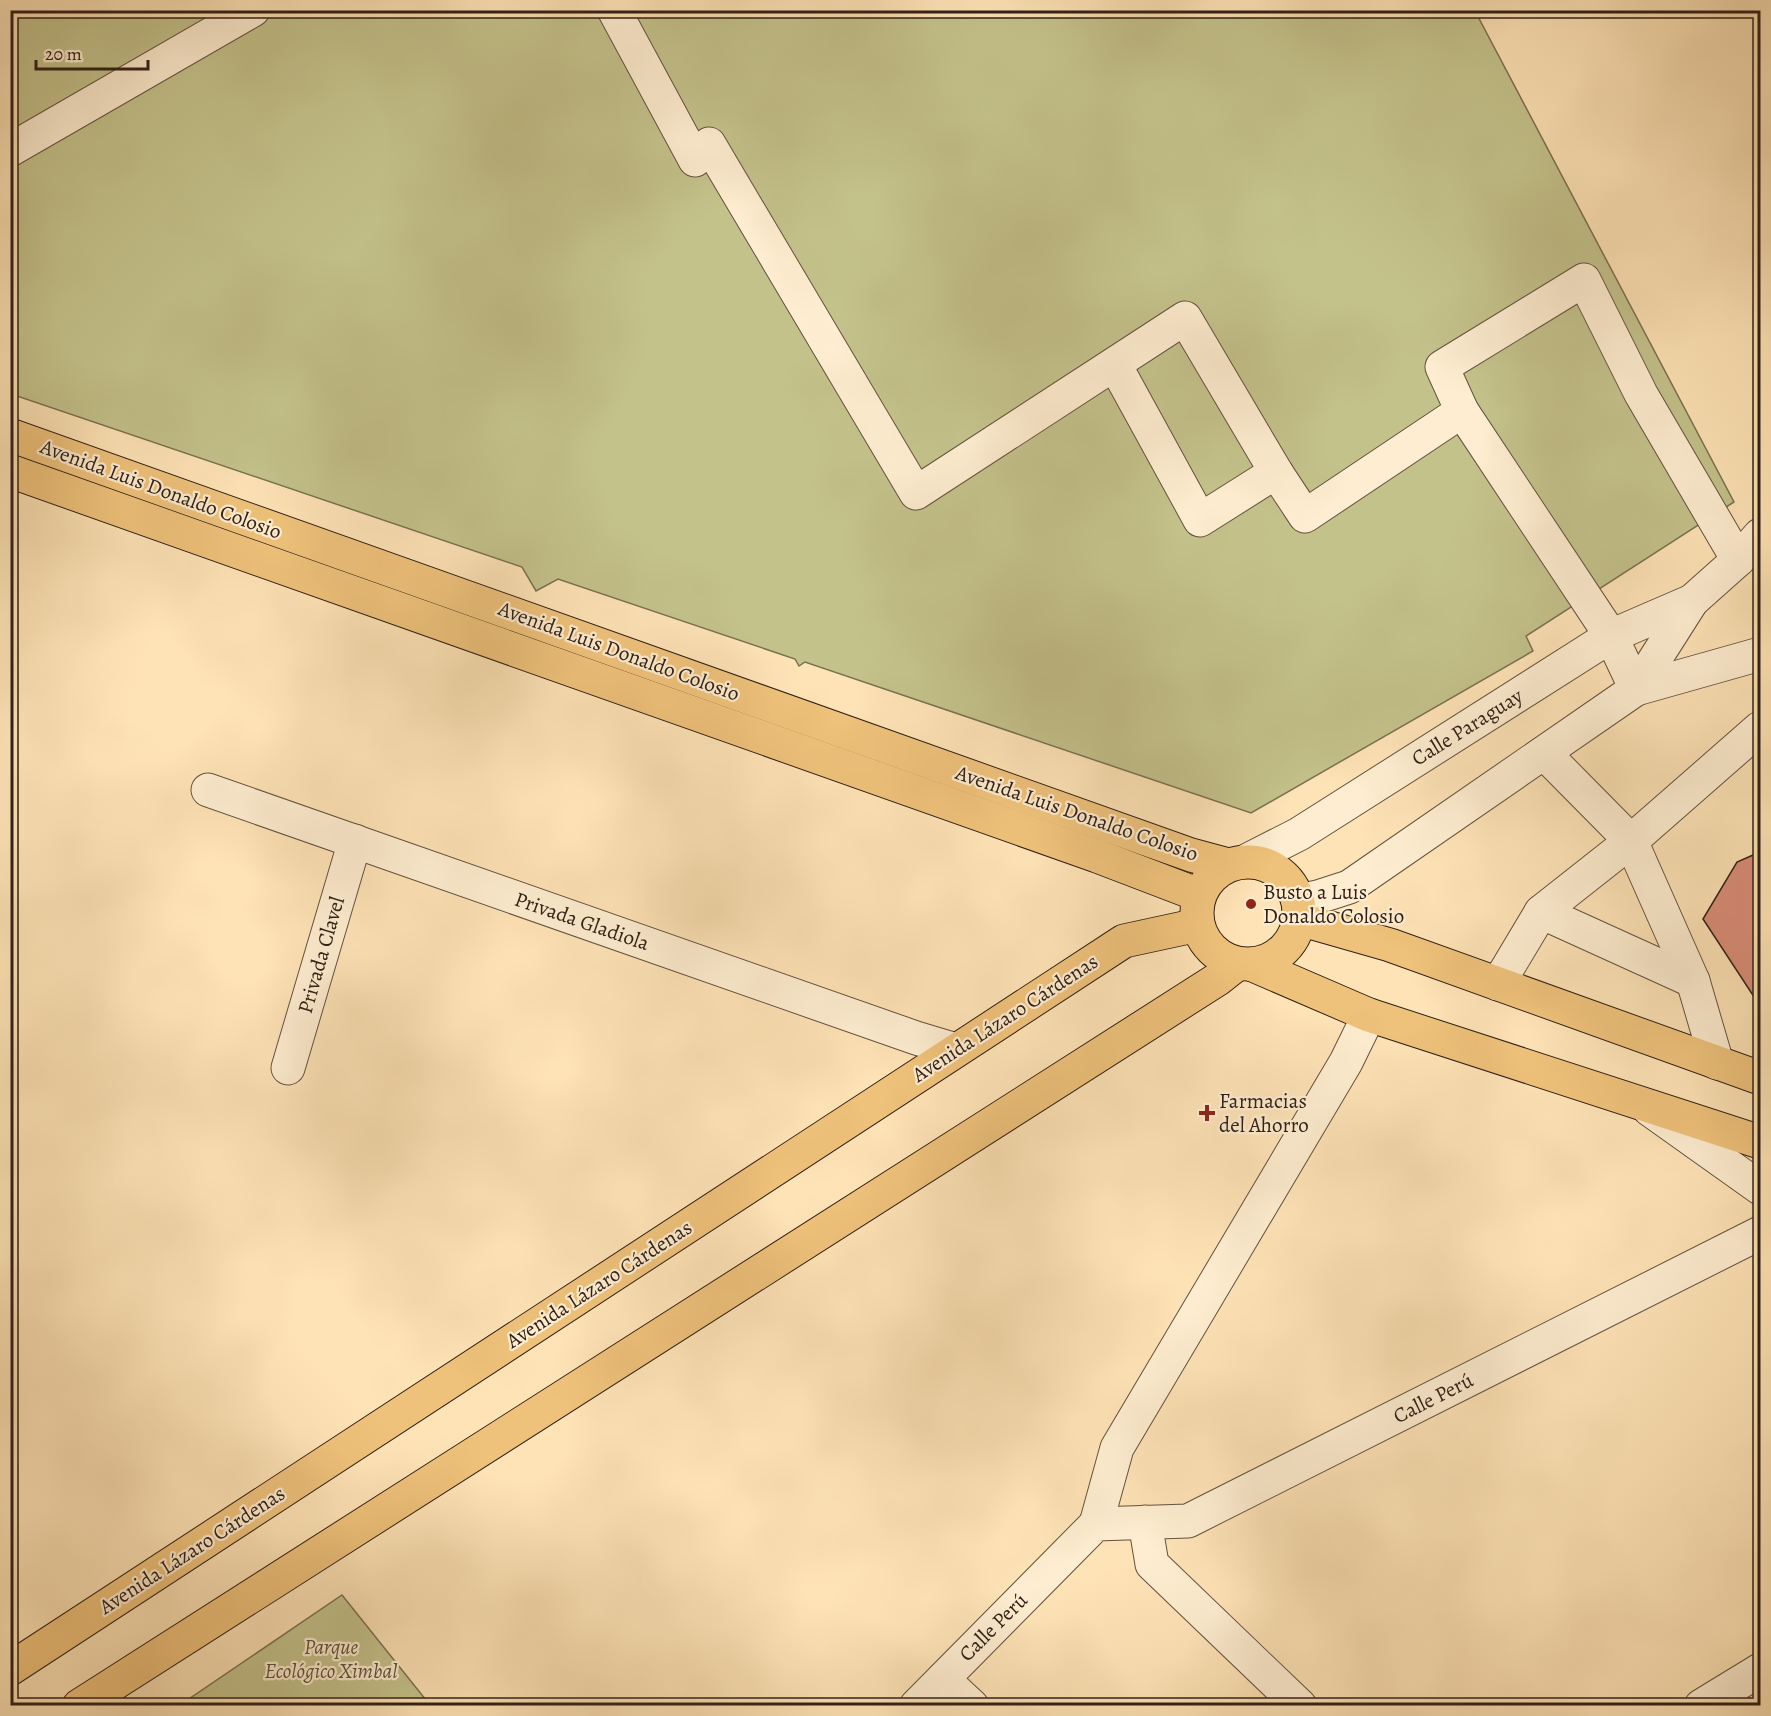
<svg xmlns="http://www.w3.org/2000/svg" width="1771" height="1716" font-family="Alegreya,serif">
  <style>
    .green { fill: #c4c28b; stroke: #7a7151; stroke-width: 1.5 }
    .building { fill: #d98d78; stroke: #302017; stroke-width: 1.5 }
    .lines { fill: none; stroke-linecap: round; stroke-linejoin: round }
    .minor-casing { stroke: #64513f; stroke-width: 35 }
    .major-casing { stroke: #302017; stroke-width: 35 }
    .minor { stroke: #feedd0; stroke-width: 33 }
    .major { stroke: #efc27b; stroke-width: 33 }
    .poi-dot { fill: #8f2418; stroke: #feedd0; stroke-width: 2 }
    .labels { text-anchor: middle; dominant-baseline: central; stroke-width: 4.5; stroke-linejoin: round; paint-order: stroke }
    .street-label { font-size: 21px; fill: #302017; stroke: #feedd0 }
    .poi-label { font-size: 21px; fill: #302017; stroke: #feedd0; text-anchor: start }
    .park-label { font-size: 21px; font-style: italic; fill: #5c513a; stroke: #feedd0 }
  </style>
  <rect width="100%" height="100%" fill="#fee3b6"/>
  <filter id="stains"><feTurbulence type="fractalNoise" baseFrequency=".00333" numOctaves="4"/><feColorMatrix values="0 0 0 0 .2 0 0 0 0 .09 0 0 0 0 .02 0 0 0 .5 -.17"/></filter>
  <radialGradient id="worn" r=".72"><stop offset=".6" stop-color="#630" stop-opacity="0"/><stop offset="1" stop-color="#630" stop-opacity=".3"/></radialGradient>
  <g class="green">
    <polygon points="10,11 1475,11 1734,502 1526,636 1533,651 1251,813 805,662 799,666 795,659 558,579 536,591 522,567 11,394"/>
    <polygon points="342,1595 430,1705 180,1705"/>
  </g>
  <polygon class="building" points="1760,852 1760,1006 1703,919 1737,862"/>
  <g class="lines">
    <g class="minor-casing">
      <g id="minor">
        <polyline points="614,10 695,160 709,144 916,493 1185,318 1276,472 1305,516 1462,411"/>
        <polyline points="10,150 253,10"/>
        <polyline points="1115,365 1200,520 1276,472"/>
        <polyline points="1738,560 1641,394 1584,280 1442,367 1462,411 1611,636 1636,689 1760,654"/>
        <polyline points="1544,753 1631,841 1693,981 1717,1063"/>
        <polyline points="208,790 916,1038 956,1050"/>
        <polyline points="1246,861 1299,834 1611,636 1692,601"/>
        <polyline points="1298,901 1318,897 1349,887 1636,689 1692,601 1738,560 1760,535"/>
        <polyline points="1541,912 1693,981"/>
        <polyline points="1498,984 1541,912 1631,841 1760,728"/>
        <polyline points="288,1068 355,841"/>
        <polyline points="1649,1109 1760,1188"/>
        <polyline points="1145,1522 1152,1564 1300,1706"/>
        <polyline points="1096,1524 1117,1448 1346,1062 1369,1015"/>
        <polyline points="943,1679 972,1706"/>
        <polyline points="916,1706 1096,1524 1188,1521 1760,1233"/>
        <polyline points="1701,1706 1760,1670"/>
      </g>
    </g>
    <g class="major-casing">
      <g id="major">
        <polyline points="10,435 1191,855 1228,865"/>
        <polyline points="10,471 1097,856 1199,895"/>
        <circle cx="1248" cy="913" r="51"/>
        <polyline points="1299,919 1390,945 1760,1078"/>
        <polyline points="1253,965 1369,1015 1760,1142"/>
        <polyline points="10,1669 1124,941 1198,925"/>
        <polyline points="79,1706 1218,979 1237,964"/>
      </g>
    </g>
    <use href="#minor" class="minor"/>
    <use href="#major" class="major"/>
  </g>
  <g class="poi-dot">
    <circle cx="1251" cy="904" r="6"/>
    <path d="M1204 1104h6v6h6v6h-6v6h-6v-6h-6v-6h6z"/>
  </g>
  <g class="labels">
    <g class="street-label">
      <text transform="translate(161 489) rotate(20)">Avenida Luis Donaldo Colosio</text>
      <text transform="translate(619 651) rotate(20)">Avenida Luis Donaldo Colosio</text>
      <text transform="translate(1467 727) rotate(-32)">Calle Paraguay</text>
      <text transform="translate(1077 813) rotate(19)">Avenida Luis Donaldo Colosio</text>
      <text transform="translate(582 921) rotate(19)">Privada Gladiola</text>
      <text transform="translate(321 955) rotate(-74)">Privada Clavel</text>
      <text transform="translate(1005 1018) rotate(-33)">Avenida Lázaro Cárdenas</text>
      <text transform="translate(599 1284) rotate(-33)">Avenida Lázaro Cárdenas</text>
      <text transform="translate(1433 1398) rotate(-27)">Calle Perú</text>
      <text transform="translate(192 1550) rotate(-33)">Avenida Lázaro Cárdenas</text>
      <text transform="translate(993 1627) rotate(-45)">Calle Perú</text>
    </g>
    <g class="poi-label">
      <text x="1263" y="892">Busto a Luis<tspan x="1263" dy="24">Donaldo Colosio</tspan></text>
      <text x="1219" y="1101">Farmacias<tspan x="1219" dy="24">del Ahorro</tspan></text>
    </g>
    <g class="park-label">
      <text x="331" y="1647">Parque<tspan x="331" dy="24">Ecológico Ximbal</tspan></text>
    </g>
  </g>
  <rect width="1771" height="1716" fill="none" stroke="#fee3b6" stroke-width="36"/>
  <rect x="12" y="12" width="1747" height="1692" fill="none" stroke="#302017" stroke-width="3"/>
  <rect x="18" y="18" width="1735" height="1680" fill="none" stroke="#302017" stroke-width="1.5"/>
  <path d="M36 60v9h112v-9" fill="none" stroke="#302017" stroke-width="3"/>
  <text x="45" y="60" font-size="18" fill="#302017" stroke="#feedd0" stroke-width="4.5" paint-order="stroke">20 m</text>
  <rect width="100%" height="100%" filter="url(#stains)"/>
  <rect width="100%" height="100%" fill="url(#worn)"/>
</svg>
